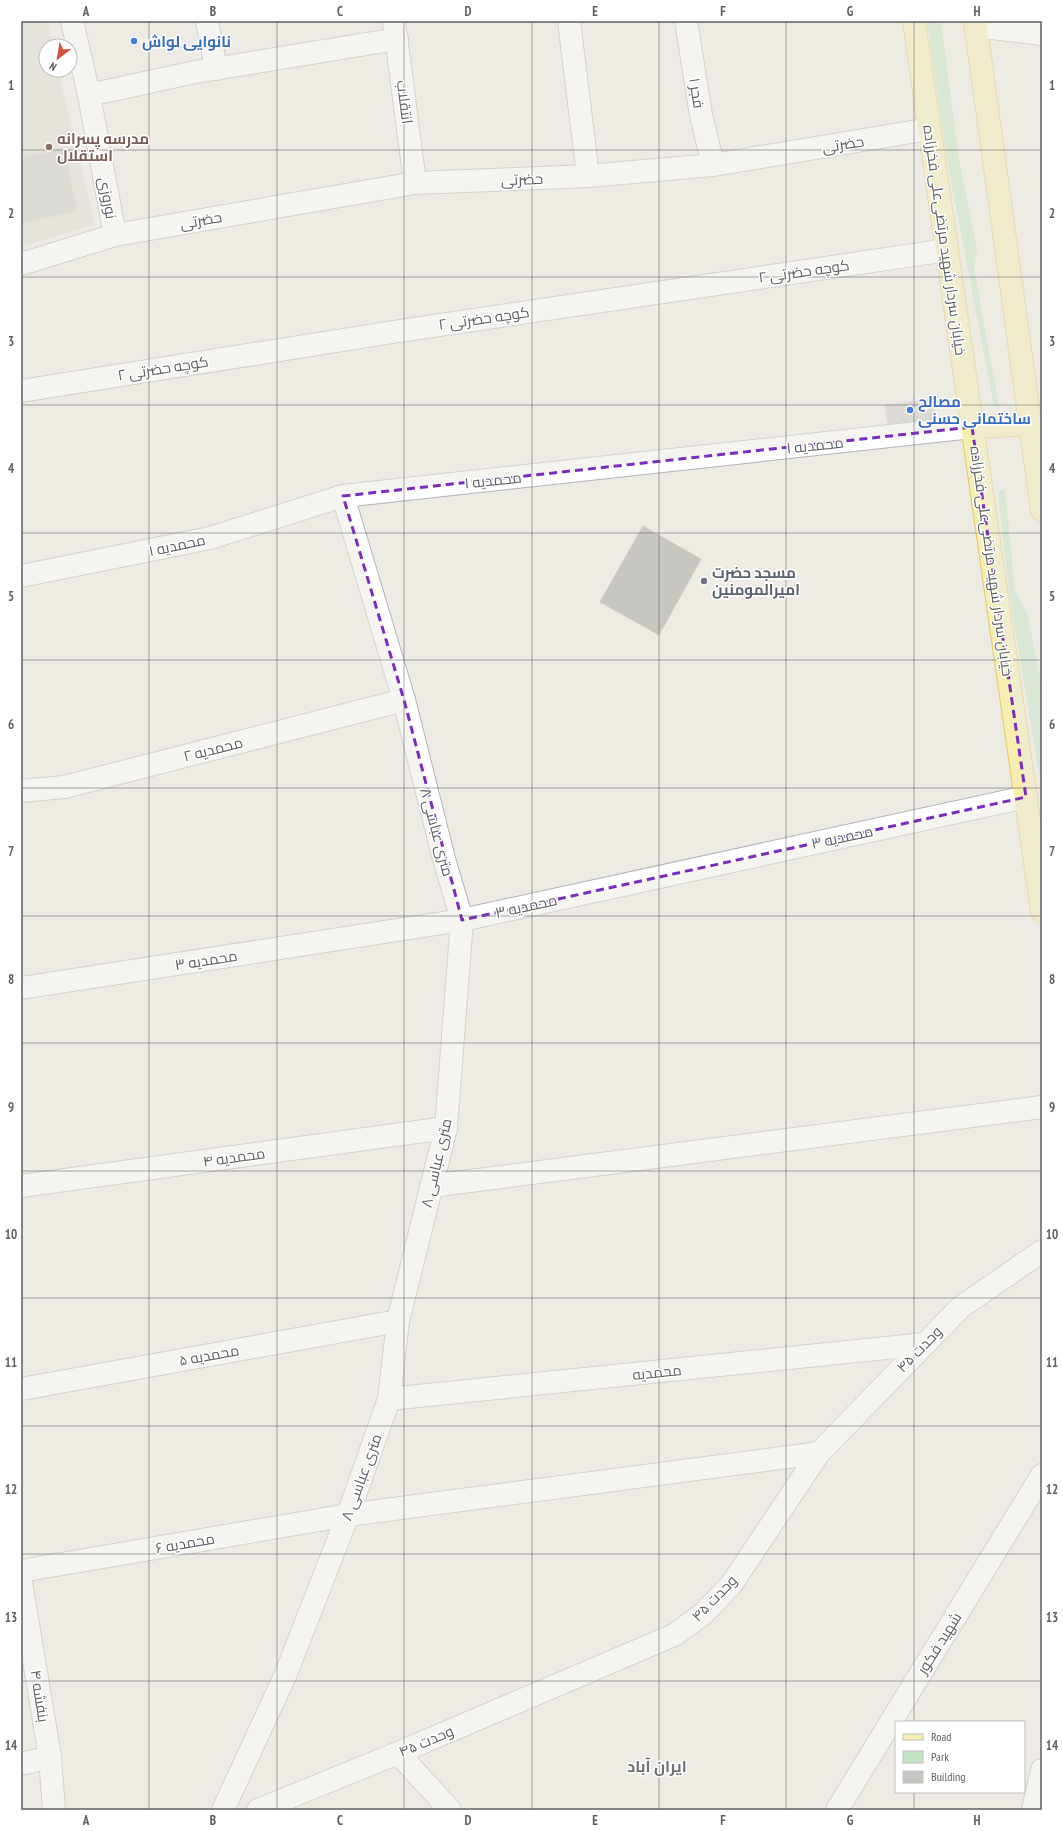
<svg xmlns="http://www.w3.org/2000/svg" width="1063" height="1831" font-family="'PT Sans Narrow',Cairo,sans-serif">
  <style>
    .education { fill: #dddad2 }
    .green { fill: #c2e2c4 }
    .building { fill: #c8c6c0; stroke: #d1cdc3 }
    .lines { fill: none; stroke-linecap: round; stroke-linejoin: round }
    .minor-casing { stroke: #b1b4b8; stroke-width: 24 }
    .major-casing { stroke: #e4c666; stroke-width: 24 }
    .minor { stroke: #fff; stroke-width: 22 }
    .major { stroke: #f7efaf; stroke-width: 22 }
    .marked { fill: none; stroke: #7b2cbf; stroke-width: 3; stroke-dasharray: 8 5; stroke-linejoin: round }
    .grid { fill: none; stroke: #5c5f63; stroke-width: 1; stroke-opacity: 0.55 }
    .shop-dot { fill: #3f7fe0; stroke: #fff; stroke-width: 1.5 }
    .education-dot { fill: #8d6e63; stroke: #fff; stroke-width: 1.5 }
    .worship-dot { fill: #6b7280; stroke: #fff; stroke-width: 1.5 }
    .labels { text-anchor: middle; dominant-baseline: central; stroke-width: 3; stroke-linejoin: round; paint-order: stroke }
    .shop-label { font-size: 15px; font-weight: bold; fill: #366cbe; stroke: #fff; text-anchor: start }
    .street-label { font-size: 15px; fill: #5c5f63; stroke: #fff }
    .education-label { font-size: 15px; font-weight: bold; fill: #785e54; stroke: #fff; text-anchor: start }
    .worship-label { font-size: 15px; font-weight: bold; fill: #5b616d; stroke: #fff; text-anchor: start }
    .neighbourhood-label { font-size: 16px; font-weight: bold; fill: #6d7075; stroke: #fff }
    .neatline { fill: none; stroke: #5c5f63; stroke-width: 1.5 }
    .grid-label { font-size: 13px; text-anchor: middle; font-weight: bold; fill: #5c5f63 }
  </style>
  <rect width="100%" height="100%" fill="#edebe4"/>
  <polygon class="education" points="21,21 47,21 53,46 46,46 46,70 58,70 95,224 21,247"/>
  <g class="green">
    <polygon points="927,21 941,21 959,159 977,248 974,268 999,407 994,406 947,160"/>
    <polygon points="1005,489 1015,591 1027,613 1042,687 1042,790 1009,592 998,491"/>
  </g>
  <g class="building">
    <polygon points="64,149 77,211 21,223 21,158"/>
    <polygon points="933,399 935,416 928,424 889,429 885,405"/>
    <polygon points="643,526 701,559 659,635 600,602"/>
  </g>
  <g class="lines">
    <g class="minor-casing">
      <g id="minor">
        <polyline points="72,21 89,95 115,235"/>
        <polyline points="207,21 216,69"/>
        <polyline points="394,21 415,183"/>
        <polyline points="569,21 588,176"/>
        <polyline points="686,21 701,115 713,165"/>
        <polyline points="976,26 1042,34"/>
        <polyline points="89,95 195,72 397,39"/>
        <polyline points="21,264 115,235 415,183 588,176 713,165 929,129"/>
        <polyline points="21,391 393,332 947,250"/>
        <polyline points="21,576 210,538 343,496 972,427"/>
        <polyline points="21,791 64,787 404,700"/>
        <polyline points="21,988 462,920 1026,797"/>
        <polyline points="21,1186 446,1128"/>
        <polyline points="431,1186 1042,1107"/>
        <polyline points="21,1389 398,1321"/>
        <polyline points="389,1399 925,1344"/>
        <polyline points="21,1571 348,1515 819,1453"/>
        <polyline points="21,1582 50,1757 54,1810"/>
        <polyline points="398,1753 450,1810"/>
        <polyline points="21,1764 50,1757"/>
        <polyline points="223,1810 285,1676 348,1515 389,1399 398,1321 446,1128 462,920 444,859 404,700 343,496"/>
        <polyline points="258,1810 398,1753 674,1635 703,1614 731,1585 819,1453 961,1307 1042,1251"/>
        <polyline points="837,1810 1042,1475"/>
        <polyline points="1033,1810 1042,1770"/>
      </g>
    </g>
    <g class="major-casing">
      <g id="major">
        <polyline points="914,21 1042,911"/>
        <polyline points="975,21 1042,510"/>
        <polyline points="972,427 1030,424"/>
      </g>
    </g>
    <use href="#minor" class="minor"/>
    <use href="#major" class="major"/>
  </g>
  <path d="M0 0H1063V1831H0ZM972,427L1026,797L462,920L404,700L343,496Z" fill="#edebe4" fill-opacity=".55" fill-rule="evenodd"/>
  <path class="marked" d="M972,427L1026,797L462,920L404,700L343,496Z"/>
  <path class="grid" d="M149,21V1810M277,21V1810M404,21V1810M532,21V1810M659,21V1810M786,21V1810M914,21V1722M21,150H1042M21,277H1042M21,405H1042M21,533H1042M21,660H1042M21,788H1042M21,916H1042M21,1043H1042M21,1171H1042M21,1298H1042M21,1426H1042M21,1554H1042M21,1681H1042M914,1792V1810"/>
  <g class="shop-dot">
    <circle cx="134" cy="41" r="4"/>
    <circle cx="910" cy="410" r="4"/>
  </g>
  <circle class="education-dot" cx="49" cy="147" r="4"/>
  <circle class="worship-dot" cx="704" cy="581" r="4"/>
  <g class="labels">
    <g class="shop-label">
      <text x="142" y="41">نانوایی لواش</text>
      <text x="918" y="401">مصالح<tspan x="918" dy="17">ساختمانی حسنی</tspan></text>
    </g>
    <g class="street-label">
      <text transform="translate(697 93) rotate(81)">فجر ۱</text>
      <text transform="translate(405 102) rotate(83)">انتقلاب</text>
      <text transform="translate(843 144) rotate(-9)">حضرتی</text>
      <text transform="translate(522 179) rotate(-2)">حضرتی</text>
      <text transform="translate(108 198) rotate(79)">نوروزی</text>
      <text transform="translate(201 220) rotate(-10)">حضرتی</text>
      <text transform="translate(945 240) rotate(82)">خیابان سردار شهید مرتضی‌علی فخرزاده</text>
      <text transform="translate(804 271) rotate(-8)">کوچه حضرتی ۲</text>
      <text transform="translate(484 318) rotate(-8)">کوچه حضرتی ۲</text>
      <text transform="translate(163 368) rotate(-9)">کوچه حضرتی ۲</text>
      <text transform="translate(815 445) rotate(-6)">محمدیه ۱</text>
      <text transform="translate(493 480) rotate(-6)">محمدیه ۱</text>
      <text transform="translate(177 545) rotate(-12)">محمدیه ۱</text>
      <text transform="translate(992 561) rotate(82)">خیابان سردار شهید مرتضی‌علی فخرزاده</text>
      <text transform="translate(213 749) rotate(-14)">محمدیه ۲</text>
      <text transform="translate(437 832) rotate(75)">۸ متری عباسی</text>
      <text transform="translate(842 837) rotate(-12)">محمدیه ۳</text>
      <text transform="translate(526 906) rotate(-12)">محمدیه ۳</text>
      <text transform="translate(206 960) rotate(-9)">محمدیه ۳</text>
      <text transform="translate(234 1157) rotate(-8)">محمدیه ۴</text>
      <text transform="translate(436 1163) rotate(-77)">۸ متری عباسی</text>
      <text transform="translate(919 1349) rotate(-46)">وحدت ۴۵</text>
      <text transform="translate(209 1355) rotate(-10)">محمدیه ۵</text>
      <text transform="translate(657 1372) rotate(-6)">محمدیه</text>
      <text transform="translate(361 1477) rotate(-70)">۸ متری عباسی</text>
      <text transform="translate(185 1543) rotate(-10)">محمدیه ۶</text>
      <text transform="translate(714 1598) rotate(-46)">وحدت ۴۵</text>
      <text transform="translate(939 1643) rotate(-58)">شهید فکور</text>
      <text transform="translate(40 1696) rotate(81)">بنفشه ۴</text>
      <text transform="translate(426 1741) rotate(-23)">وحدت ۴۵</text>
    </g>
    <g class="education-label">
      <text x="57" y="138">مدرسه پسرانه<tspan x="57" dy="17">استقلال</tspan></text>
    </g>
    <g class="worship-label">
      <text x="712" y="572">مسجد حضرت<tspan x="712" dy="17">امیرالمومنین</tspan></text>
    </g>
    <g class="neighbourhood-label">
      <text x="657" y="1766">ایران آباد</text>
    </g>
  </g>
  <rect width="1063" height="1831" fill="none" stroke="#ffffff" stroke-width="44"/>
  <rect x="895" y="1721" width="130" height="72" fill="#ffffff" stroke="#bebfc1"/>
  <rect x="903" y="1734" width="20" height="6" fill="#f7efaf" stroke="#bebfc1"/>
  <text x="931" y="1741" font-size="12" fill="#5c5f63">Road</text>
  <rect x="903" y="1751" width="20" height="12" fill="#c2e2c4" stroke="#bebfc1"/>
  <text x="931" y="1761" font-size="12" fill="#5c5f63">Park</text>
  <rect x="903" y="1771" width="20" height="12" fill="#c8c6c0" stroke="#bebfc1"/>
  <text x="931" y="1781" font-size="12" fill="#5c5f63">Building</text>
  <g transform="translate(58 58) rotate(211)"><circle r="19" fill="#ffffff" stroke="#bebfc1"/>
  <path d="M0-3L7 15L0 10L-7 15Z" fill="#d9513e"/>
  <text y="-6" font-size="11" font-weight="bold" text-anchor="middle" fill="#5c5f63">N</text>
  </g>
  <rect x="22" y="22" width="1019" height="1787" class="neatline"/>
  <g class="grid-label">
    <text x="86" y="16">A</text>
    <text x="213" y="16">B</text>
    <text x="340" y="16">C</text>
    <text x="468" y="16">D</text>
    <text x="595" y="16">E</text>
    <text x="723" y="16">F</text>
    <text x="850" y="16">G</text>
    <text x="977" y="16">H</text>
    <text x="11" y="90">1</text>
    <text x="1052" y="90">1</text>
    <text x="11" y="218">2</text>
    <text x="1052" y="218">2</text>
    <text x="11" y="346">3</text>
    <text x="1052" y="346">3</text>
    <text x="11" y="473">4</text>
    <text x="1052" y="473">4</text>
    <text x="11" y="601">5</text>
    <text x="1052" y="601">5</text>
    <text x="11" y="729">6</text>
    <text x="1052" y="729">6</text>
    <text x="11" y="856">7</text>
    <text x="1052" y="856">7</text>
    <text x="11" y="984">8</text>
    <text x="1052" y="984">8</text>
    <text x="11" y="1112">9</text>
    <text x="1052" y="1112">9</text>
    <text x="11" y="1239">10</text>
    <text x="1052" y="1239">10</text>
    <text x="11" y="1367">11</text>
    <text x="1052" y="1367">11</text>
    <text x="11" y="1494">12</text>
    <text x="1052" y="1494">12</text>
    <text x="11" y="1622">13</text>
    <text x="1052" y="1622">13</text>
    <text x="11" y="1750">14</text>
    <text x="1052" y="1750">14</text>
    <text x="86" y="1825">A</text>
    <text x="213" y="1825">B</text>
    <text x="340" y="1825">C</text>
    <text x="468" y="1825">D</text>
    <text x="595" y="1825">E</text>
    <text x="723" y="1825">F</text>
    <text x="850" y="1825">G</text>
    <text x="977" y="1825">H</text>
  </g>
</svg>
